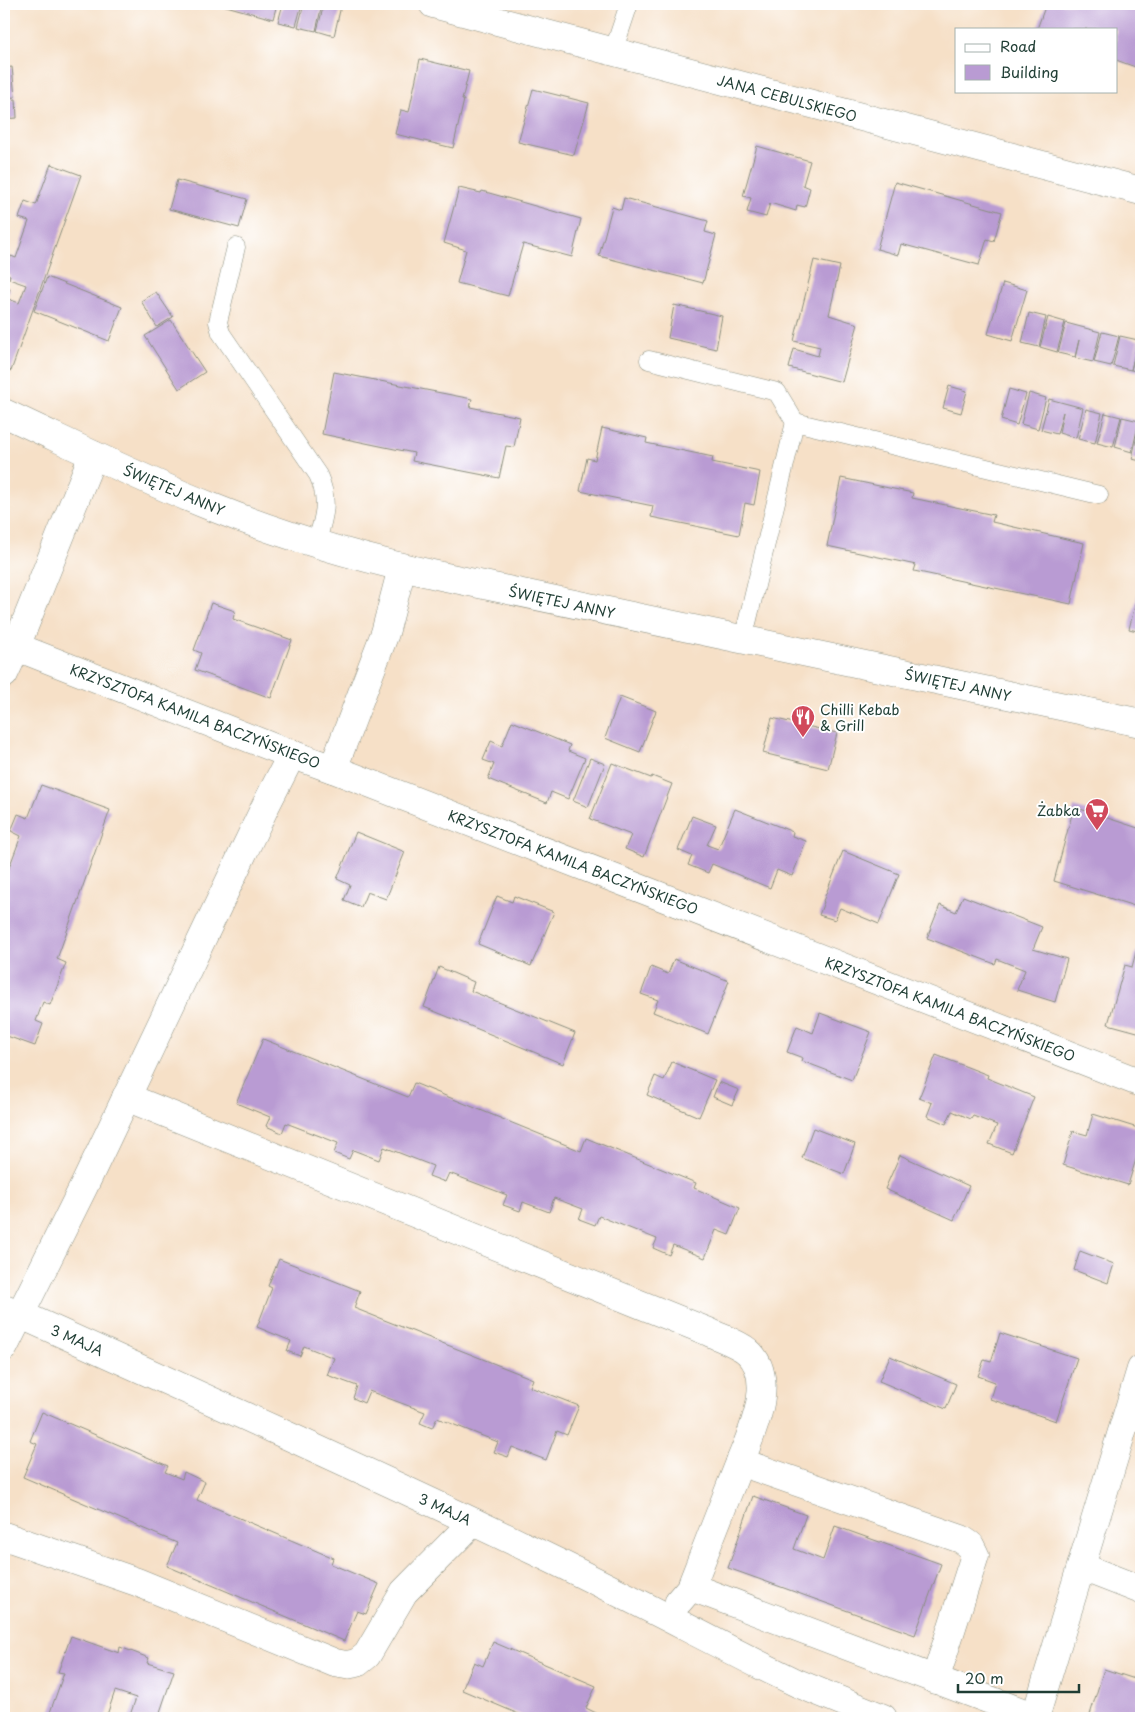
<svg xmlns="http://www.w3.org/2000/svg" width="1145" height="1722" font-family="'Playpen Sans',sans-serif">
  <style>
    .building { fill: #b99bd3 }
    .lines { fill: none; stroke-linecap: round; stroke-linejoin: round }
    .service-casing { stroke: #8a8e7e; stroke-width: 19 }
    .minor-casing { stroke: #8a8e7e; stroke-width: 29 }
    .tertiary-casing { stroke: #8a8e7e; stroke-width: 29 }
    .service { stroke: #fff; stroke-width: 18 }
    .minor { stroke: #fff; stroke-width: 28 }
    .tertiary { stroke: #fff; stroke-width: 28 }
    .labels { text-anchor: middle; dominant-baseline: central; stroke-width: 4; stroke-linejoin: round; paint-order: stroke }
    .street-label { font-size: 14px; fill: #1f3d34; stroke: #fff }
    .poi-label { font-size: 14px; fill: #1f3d34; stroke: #fff; text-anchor: start }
  </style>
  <rect width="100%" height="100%" fill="#fff"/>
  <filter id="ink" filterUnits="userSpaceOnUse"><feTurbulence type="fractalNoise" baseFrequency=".02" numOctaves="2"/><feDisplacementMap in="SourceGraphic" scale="10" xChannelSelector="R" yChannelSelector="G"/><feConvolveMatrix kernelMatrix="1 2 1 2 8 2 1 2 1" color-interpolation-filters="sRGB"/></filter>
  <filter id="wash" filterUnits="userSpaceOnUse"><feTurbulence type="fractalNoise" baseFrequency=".0096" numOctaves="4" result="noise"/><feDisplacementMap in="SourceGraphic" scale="20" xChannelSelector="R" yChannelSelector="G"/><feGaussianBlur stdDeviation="1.12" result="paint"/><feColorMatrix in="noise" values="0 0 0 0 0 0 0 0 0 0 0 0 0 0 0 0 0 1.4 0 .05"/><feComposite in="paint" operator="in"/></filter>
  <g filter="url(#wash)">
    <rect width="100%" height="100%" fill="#f6e0c7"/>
    <g id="blocks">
      <g class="building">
        <polygon points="219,4 277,4 273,19"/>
        <polygon points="283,4 302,4 296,26 278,22"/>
        <polygon points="304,4 322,4 316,31 298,27"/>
        <polygon points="324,4 332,4 341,6 334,36 317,31"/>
        <polygon points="1046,4 1141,4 1141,69 1116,60 1116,29 1037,29"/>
        <polygon points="420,59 469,71 462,100 464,100 453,148 395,134 401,110 409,112"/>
        <polygon points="12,67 15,97 4,98 4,68"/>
        <polygon points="533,89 589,103 574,155 518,142"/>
        <polygon points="16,99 17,118 4,119 4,100"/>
        <polygon points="757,146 810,161 803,185 810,188 805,207 797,205 796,211 770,203 766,217 747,212 751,198 743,196"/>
        <polygon points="51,164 81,175 11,371 4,367 4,286 10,289 6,298 19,303 26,285 9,279 10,275 4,274 11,256 16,258 29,221 19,218 25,201 36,205"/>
        <polygon points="177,180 247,199 239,228 169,209"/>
        <polygon points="895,182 1002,212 994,241 987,239 979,265 901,244 898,255 877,249"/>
        <polygon points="459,188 481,193 482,191 581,219 572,257 523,244 508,296 457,283 466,250 444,243"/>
        <polygon points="624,198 708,221 705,232 716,235 703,283 599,256 612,207 621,210"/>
        <polygon points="814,260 840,266 829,315 858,324 842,382 789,368 794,349 818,356 820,347 794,341"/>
        <polygon points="47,277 122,307 109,341 34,311"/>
        <polygon points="1003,283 1027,290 1012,341 988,334"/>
        <polygon points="156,292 173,317 157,327 141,301"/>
        <polygon points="674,305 722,316 716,349 668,338"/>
        <polygon points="1029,313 1046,317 1039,347 1022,343"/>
        <polygon points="1048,317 1065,322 1057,352 1040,347"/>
        <polygon points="171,320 205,372 179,389 145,336"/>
        <polygon points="1066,323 1100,332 1093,362 1075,358 1079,340 1075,357 1058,353"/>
        <polygon points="1102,332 1119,336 1111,366 1094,362"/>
        <polygon points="1120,336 1138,340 1131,370 1113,366"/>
        <polygon points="1139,340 1141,340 1141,372 1131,370"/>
        <polygon points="334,372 472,399 470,407 520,417 514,447 506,446 499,478 412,461 414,453 322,434"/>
        <polygon points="949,386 967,391 961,413 943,408"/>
        <polygon points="1009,389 1026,394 1017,425 1001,420"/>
        <polygon points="1029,393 1046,398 1038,429 1021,424"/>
        <polygon points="1049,399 1083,408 1076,438 1059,433 1063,412 1057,434 1041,430"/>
        <polygon points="1086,409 1102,413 1095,443 1078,439"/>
        <polygon points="1105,413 1121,417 1113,447 1097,443"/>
        <polygon points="1122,417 1139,421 1132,452 1115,447"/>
        <polygon points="1140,420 1141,421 1141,461 1132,459"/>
        <polygon points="602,428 647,438 646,443 713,457 712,462 760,472 754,505 745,503 739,535 651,517 653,506 580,491 587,458 595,460"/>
        <polygon points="841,478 913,493 912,498 994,515 992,522 1084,543 1071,604 914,571 916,565 827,546"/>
        <polygon points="1138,593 1141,594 1141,632 1129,629"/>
        <polygon points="211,603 235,611 233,619 292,640 271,698 195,670 201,653 194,650"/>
        <polygon points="620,697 656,711 640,752 605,738"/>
        <polygon points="772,718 837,733 828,769 763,753"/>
        <polygon points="512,721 570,745 568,751 585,758 568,799 551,792 547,803 488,779 494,764 483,760 491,741 502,746"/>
        <polygon points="590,758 605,764 588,807 573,801"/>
        <polygon points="612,763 651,778 652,776 672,784 644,857 625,849 631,835 590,819"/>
        <polygon points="41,785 110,810 57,959 66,963 50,1005 43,1002 36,1021 43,1024 35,1046 4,1035 4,881 21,836 11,831 18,814 28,818"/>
        <polygon points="1074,807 1141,829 1141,908 1054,881"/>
        <polygon points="735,809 793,832 792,836 806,841 792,876 777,870 770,888 712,864 708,873 688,865 692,856 678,850 692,816 716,825 707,845 718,849"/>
        <polygon points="356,832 405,852 386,899 367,892 361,907 344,900 350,885 337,879"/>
        <polygon points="843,851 899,874 879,924 840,908 835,920 819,915 824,902 823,901"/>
        <polygon points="497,896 512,902 514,896 554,912 531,966 478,944"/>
        <polygon points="963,896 1042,927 1033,949 1067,959 1055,1002 1017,990 1025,970 997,959 995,964 927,938 940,905 956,912"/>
        <polygon points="1141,951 1141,1033 1108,1024 1125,965 1132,967 1136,952"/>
        <polygon points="674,959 729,981 708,1034 653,1012 658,1000 641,994 651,967 668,974"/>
        <polygon points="439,967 474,982 471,991 575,1033 563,1064 424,1007"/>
        <polygon points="820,1013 871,1032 852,1080 802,1061 803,1058 787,1052 797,1026 813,1033"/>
        <polygon points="263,1039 408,1097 414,1083 581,1151 586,1138 696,1183 694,1188 740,1208 729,1235 716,1230 705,1258 673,1245 669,1255 653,1248 657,1239 599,1216 595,1225 579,1219 583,1209 554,1198 549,1212 523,1202 520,1211 503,1205 507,1195 449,1173 445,1182 429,1176 433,1166 384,1147 379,1160 353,1150 349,1159 334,1153 338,1143 286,1123 282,1133 266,1126 270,1117 236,1103"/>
        <polygon points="936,1055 988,1075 987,1078 1034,1097 1012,1153 989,1144 997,1125 973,1116 971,1119 952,1111 946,1124 927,1116 932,1103 919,1098"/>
        <polygon points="672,1062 715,1080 699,1117 647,1095 655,1076 664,1080"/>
        <polygon points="719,1082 739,1090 732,1105 713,1097"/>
        <polygon points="1093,1114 1141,1129 1141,1143 1128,1185 1063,1165 1073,1131 1087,1135"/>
        <polygon points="813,1128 855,1144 844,1174 802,1158"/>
        <polygon points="900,1155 969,1186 954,1220 885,1189"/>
        <polygon points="1080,1251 1114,1264 1108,1283 1074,1270"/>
        <polygon points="279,1259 360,1291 354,1308 533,1379 530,1387 579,1406 567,1435 557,1431 546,1460 512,1447 508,1457 494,1452 498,1442 437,1418 432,1428 420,1423 425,1412 369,1391 364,1403 353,1398 357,1386 327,1375 334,1358 304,1346 300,1356 287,1351 291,1341 257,1327 272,1288 268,1286"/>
        <polygon points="1000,1333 1077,1358 1056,1421 990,1399 995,1382 978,1376 984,1360 991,1362"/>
        <polygon points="890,1356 956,1384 946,1409 879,1381"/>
        <polygon points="42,1412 168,1466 165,1472 182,1479 184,1472 205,1482 197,1500 333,1558 331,1564 379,1584 366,1614 357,1611 344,1641 167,1566 177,1543 23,1477 37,1444 30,1441"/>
        <polygon points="753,1496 806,1515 794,1549 823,1560 835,1526 941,1564 915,1635 728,1568"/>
        <polygon points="71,1636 119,1653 120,1647 149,1658 147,1663 174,1671 158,1718 129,1718 136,1698 115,1691 106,1718 48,1718 64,1673 58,1672"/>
        <polygon points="493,1642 596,1686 586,1708 600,1715 599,1718 528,1718 462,1690 474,1662 483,1666"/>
        <polygon points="1104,1669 1141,1681 1141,1718 1089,1718"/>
      </g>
    </g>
  </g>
  <g filter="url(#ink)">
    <use href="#blocks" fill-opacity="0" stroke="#8a8e7e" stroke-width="1"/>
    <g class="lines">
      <g class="service-casing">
        <g id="service">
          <polyline points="613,52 629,4"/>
          <path d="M236,247L218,322L221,333L318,475C330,501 324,518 316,544"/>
          <polyline points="649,360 777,392 795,422"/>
          <polyline points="743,640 795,422 1099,495"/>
        </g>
      </g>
      <g class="minor-casing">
        <g id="minor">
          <polyline points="433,4 1141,191"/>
          <polyline points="4,642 277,749 333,769 1141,1083"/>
          <polyline points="4,674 11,659 93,455"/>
          <polyline points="333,769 385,633 402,568"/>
          <path d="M126,1097L709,1332C721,1338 737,1343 747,1351C778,1378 752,1432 740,1462"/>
          <path d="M4,1308L19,1314C190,1391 361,1468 530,1549C608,1586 685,1627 762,1666L797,1683L883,1718"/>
          <polyline points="4,1347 84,1186 266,805 292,754"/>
          <polyline points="4,1536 137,1582 335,1663 346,1665 357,1663 367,1655 404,1592 473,1522"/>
          <polyline points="1082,1567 1141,1590"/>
          <polyline points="691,1587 740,1462 961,1539 970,1545 975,1555 935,1680"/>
          <polyline points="679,1601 691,1587 1035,1717"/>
        </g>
      </g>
      <g class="tertiary-casing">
        <g id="tertiary">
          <path d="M4,413C73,445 141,479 212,507C286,537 363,559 441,576L1141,723"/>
          <polyline points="1035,1718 1141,1369"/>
        </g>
      </g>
      <use href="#service" class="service"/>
      <use href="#minor" class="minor"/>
      <use href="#tertiary" class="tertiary"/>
    </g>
  </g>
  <defs>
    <g id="restaurant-pin" transform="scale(1.25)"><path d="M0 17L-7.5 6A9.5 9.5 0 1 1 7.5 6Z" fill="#d1495b" stroke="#fff"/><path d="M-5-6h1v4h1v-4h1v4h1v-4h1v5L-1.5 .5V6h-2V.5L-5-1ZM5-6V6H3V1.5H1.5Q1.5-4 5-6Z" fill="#fff"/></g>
    <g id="supermarket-pin" transform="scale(1.25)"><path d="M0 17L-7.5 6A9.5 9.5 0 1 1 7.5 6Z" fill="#d1495b" stroke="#fff"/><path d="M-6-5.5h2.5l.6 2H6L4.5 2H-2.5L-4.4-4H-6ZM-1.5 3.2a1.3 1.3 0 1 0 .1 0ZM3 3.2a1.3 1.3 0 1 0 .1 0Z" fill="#fff"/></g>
  </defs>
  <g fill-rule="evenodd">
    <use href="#restaurant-pin" x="803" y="717"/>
    <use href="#supermarket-pin" x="1097" y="810"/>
  </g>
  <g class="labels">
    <g class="street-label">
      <text transform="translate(787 98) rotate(15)">JANA CEBULSKIEGO</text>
      <text transform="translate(174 490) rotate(23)">ŚWIĘTEJ ANNY</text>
      <text transform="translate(562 602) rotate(12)">ŚWIĘTEJ ANNY</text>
      <text transform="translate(958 685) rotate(12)">ŚWIĘTEJ ANNY</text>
      <text transform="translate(195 716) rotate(21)">KRZYSZTOFA KAMILA BACZYŃSKIEGO</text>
      <text transform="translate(573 862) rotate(21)">KRZYSZTOFA KAMILA BACZYŃSKIEGO</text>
      <text transform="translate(950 1009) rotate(21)">KRZYSZTOFA KAMILA BACZYŃSKIEGO</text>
      <text transform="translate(77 1340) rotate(24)">3 MAJA</text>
      <text transform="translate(445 1509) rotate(25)">3 MAJA</text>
    </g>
    <g class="poi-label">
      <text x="820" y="709">Chilli Kebab<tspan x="820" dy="16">&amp; Grill</tspan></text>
      <text x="1080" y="810" text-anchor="end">Żabka</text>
    </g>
  </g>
  <rect width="1145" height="1722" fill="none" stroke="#fff" stroke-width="20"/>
  <rect x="955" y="28" width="162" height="65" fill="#ffffff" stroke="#a5b1ae"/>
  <rect x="965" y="44" width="25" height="8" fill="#ffffff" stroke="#a5b1ae"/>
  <text x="1000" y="52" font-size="15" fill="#1f3d34">Road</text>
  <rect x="965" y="65" width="25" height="15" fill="#b99bd3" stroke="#a5b1ae"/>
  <text x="1000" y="78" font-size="15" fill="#1f3d34">Building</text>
  <path d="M958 1684v8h121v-8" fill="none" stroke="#1f3d34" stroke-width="2.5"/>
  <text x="965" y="1684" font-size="15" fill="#1f3d34" stroke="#ffffff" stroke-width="4" paint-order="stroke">20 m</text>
</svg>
